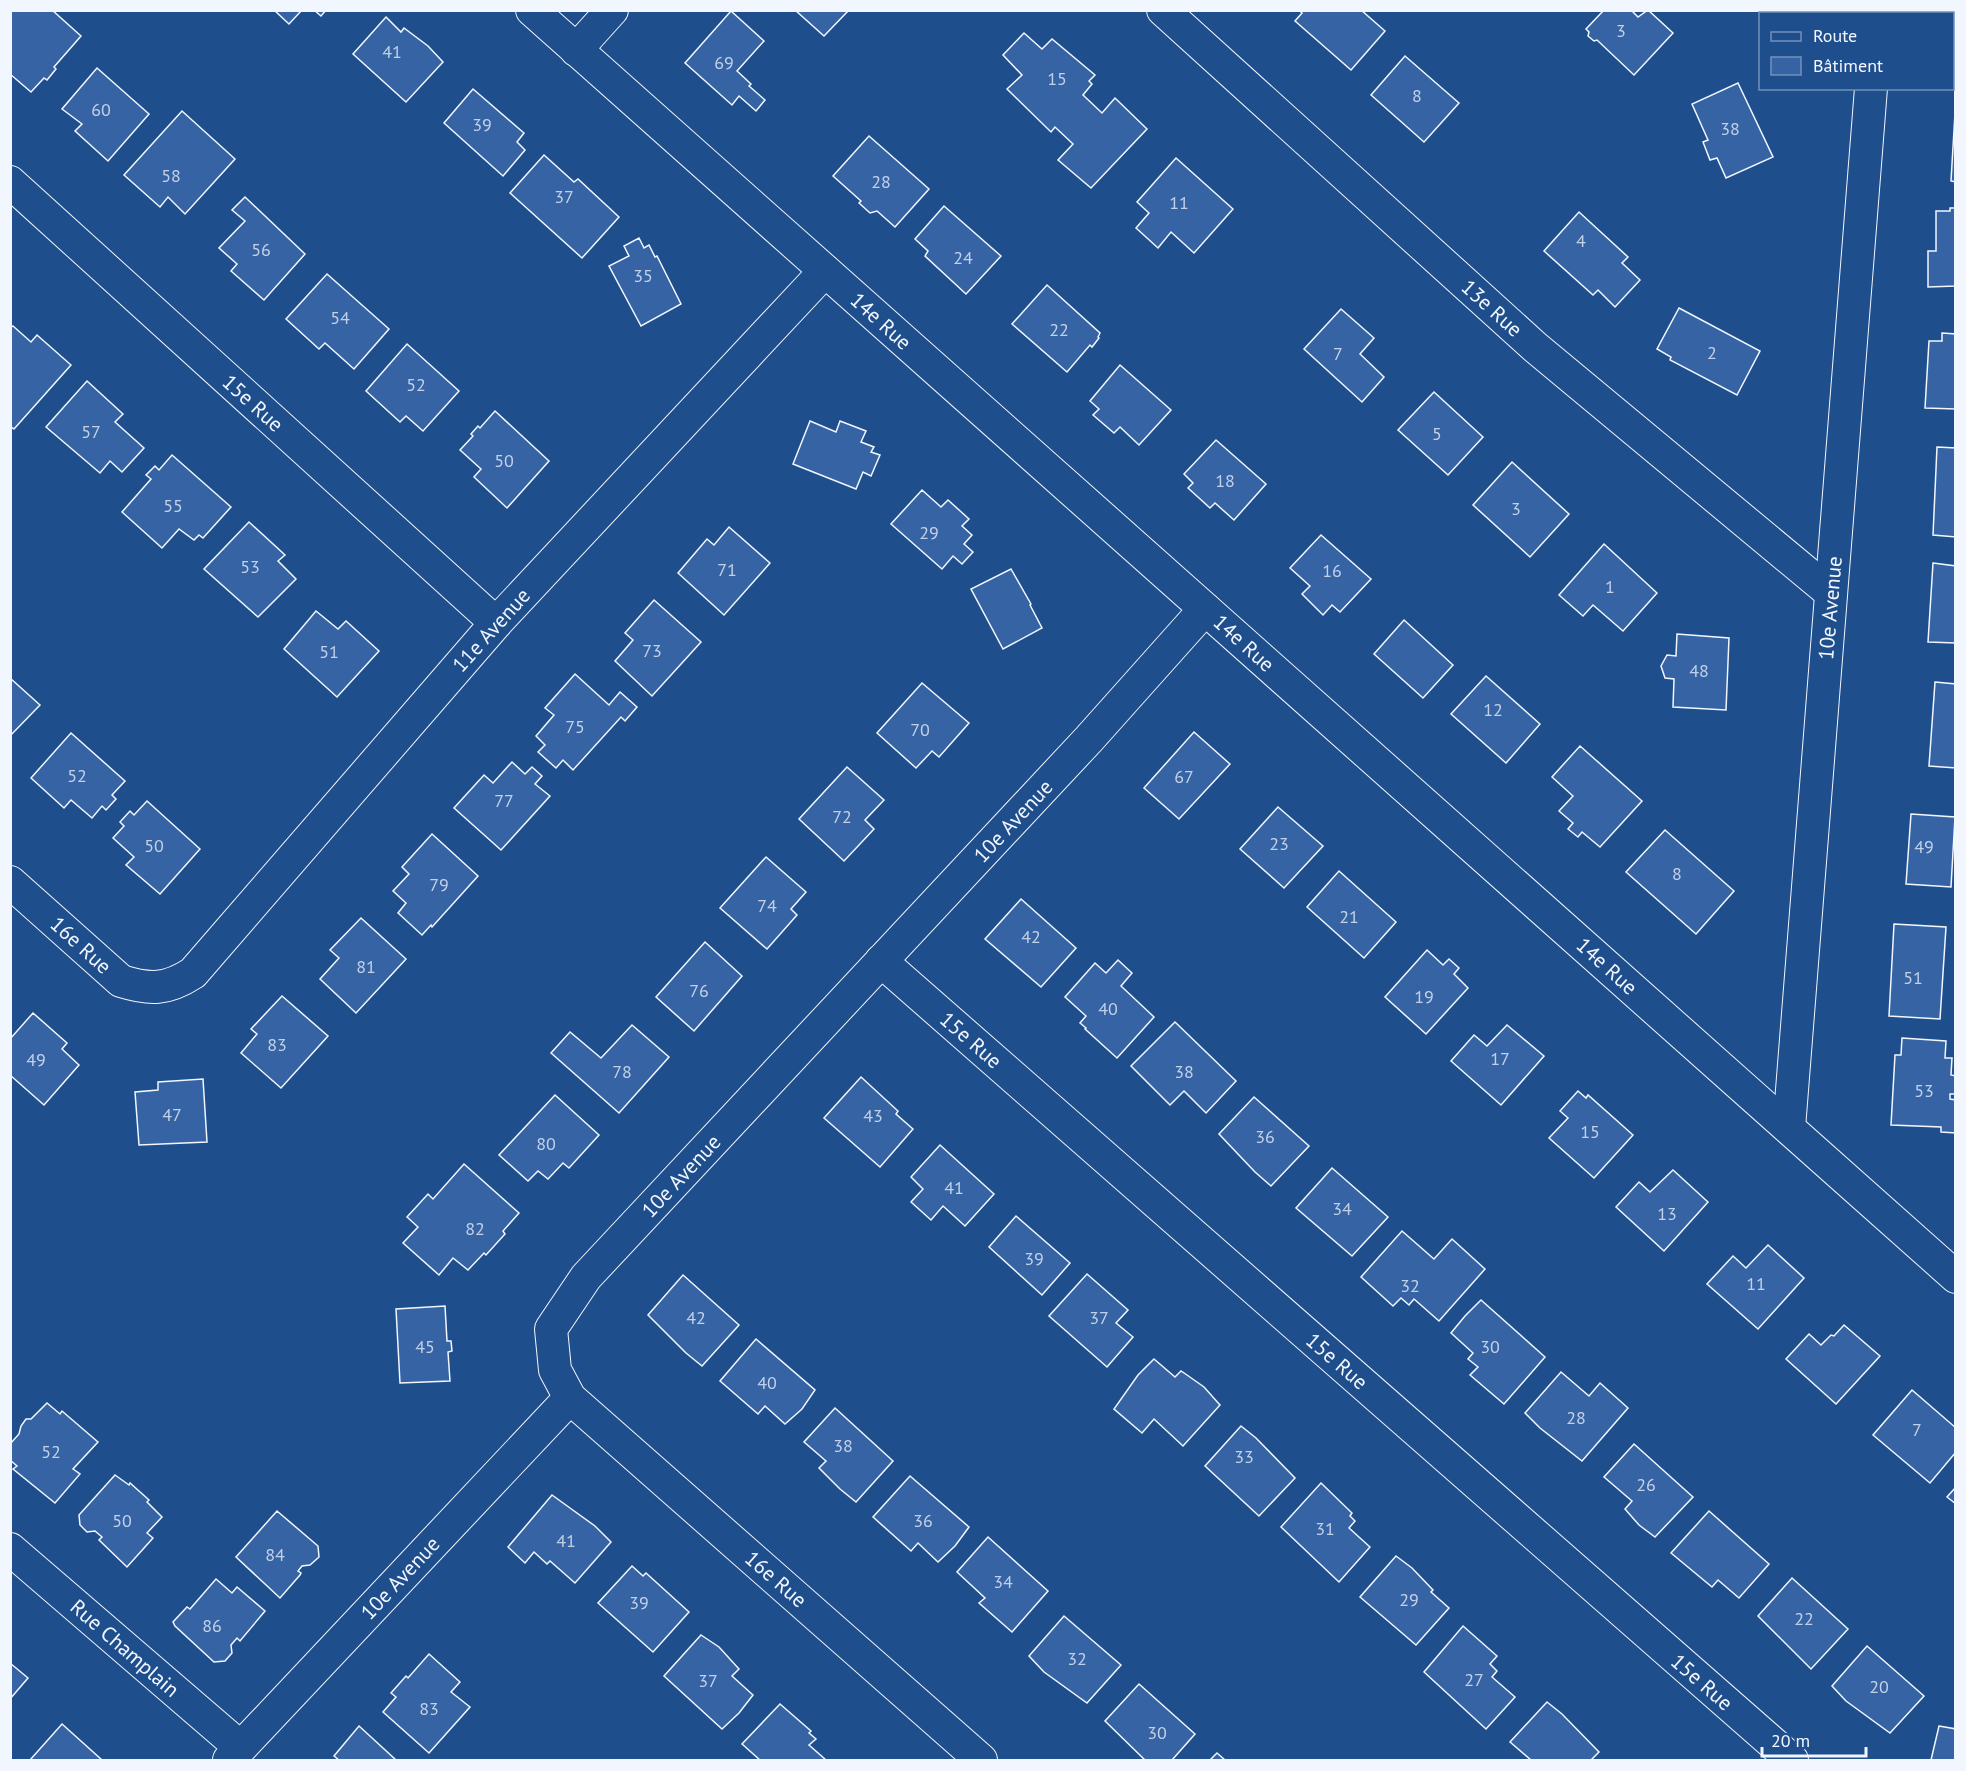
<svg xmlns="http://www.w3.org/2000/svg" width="1966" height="1771" font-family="'PT Sans',sans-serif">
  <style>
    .building { fill: #3563a3; stroke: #f2f6ff; stroke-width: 1.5 }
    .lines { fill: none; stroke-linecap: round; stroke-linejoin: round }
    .street-casing { stroke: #f2f6ff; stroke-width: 34 }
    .street { stroke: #1f4e8c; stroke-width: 32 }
    .labels { text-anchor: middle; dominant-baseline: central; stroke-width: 4.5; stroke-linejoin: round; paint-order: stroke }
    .number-label { font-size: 18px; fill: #c3d1e8 }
    .street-label { font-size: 21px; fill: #f2f6ff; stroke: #1f4e8c }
  </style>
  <rect width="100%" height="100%" fill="#1f4e8c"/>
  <g class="building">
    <polygon points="10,10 52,10 81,36 54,67 56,69 47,80 44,78 31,92 10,74"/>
    <polygon points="274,10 302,10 289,24"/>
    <polygon points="314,10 326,10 321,16"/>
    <polygon points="795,10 849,10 824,36"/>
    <polygon points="1299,10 1361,10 1385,31 1351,70 1295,21 1302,13"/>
    <polygon points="1604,10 1631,10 1638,17 1648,10 1673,33 1634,75 1597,40 1594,41 1588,36 1589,32 1586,29"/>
    <polygon points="731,11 764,41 737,71 751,84 749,86 765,100 756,111 739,96 732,105 685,63"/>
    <polygon points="386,17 401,32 404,28 428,46 443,62 406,102 353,54"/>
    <polygon points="1024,33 1042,49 1052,39 1095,75 1089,81 1092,84 1083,95 1102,113 1115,98 1147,129 1091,188 1058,160 1073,144 1055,127 1051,132 1007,89 1022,75 1003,55"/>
    <polygon points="1405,56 1459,103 1424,142 1371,95"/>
    <polygon points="97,68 149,114 108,161 75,131 82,124 62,109"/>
    <polygon points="1738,83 1773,157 1726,178 1717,158 1710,160 1703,142 1708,140 1692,104"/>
    <polygon points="473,89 524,133 517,142 525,150 503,176 444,123"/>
    <polygon points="182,111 235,159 185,214 168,197 160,207 124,175"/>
    <polygon points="1955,113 1956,113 1956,182 1951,181"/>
    <polygon points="869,136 929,189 895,227 877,211 870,213 859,203 861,201 833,176"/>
    <polygon points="544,155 574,182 578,179 619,217 582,258 510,193"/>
    <polygon points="1176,158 1233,209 1194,253 1171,232 1158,248 1136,228 1149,213 1137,202"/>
    <polygon points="245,197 305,254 264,300 231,271 237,264 219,248 245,221 232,210"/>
    <polygon points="944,206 1001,256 966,294 925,256 928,251 915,239"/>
    <polygon points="1950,208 1956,208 1956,286 1928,287 1928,251 1936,251 1936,211 1950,211"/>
    <polygon points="1579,212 1628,257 1622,263 1640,280 1615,307 1598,290 1593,295 1544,251"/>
    <polygon points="639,238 644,248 649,245 655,257 657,256 681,304 641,326 609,266 629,256 624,246"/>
    <polygon points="327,274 389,329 354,369 325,343 319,349 286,319"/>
    <polygon points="1047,285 1100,333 1098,337 1099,338 1092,347 1090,345 1067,372 1012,324"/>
    <polygon points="1679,308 1760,351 1737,395 1670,360 1671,357 1657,349"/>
    <polygon points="1341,309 1374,338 1360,354 1384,377 1362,402 1304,349"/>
    <polygon points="13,326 31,342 37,335 71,365 14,429 10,426 10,328"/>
    <polygon points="1942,333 1956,334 1956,409 1925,408 1929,341 1942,341"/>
    <polygon points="407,344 459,391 423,431 406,416 400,422 366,391"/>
    <polygon points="1120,365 1171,410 1139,445 1120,427 1114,433 1093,415 1099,409 1090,401"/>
    <polygon points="87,381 123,414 115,422 144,448 122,472 110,461 100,473 46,427"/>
    <polygon points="1434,392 1483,437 1448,475 1398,430"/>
    <polygon points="495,411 549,461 507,508 474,477 481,469 460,450 473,436 471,434 478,426 480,428"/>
    <polygon points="810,421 836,432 840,421 866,431 861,442 874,447 871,452 880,455 871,476 863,472 856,489 793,464"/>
    <polygon points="1216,440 1266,484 1234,520 1215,503 1210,508 1188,488 1193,483 1184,474"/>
    <polygon points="1937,447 1956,448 1956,537 1933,535"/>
    <polygon points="172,455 231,507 203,538 199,535 194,540 179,529 162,548 122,512 151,479 146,475 155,466 159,470"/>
    <polygon points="1512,462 1569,514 1530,557 1473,505"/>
    <polygon points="922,490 941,507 948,500 969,519 962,526 972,535 964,544 973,552 962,564 953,556 942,569 891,524"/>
    <polygon points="249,522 285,555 278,561 296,579 258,617 204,569"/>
    <polygon points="729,527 770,563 724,615 678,573 707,539 714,545"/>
    <polygon points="1321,535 1371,579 1340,612 1332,605 1323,615 1302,594 1310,586 1290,568"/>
    <polygon points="1604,544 1657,593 1623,631 1593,605 1583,616 1559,595"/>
    <polygon points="1933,563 1956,566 1956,643 1928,642"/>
    <polygon points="1011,569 1031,604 1030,605 1042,628 1003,649 971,589"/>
    <polygon points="654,600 701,642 652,696 615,661 633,640 625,633"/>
    <polygon points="316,611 338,629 346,621 379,651 337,697 284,649"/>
    <polygon points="1404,620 1453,665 1423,698 1374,654"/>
    <polygon points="1677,634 1729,638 1726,710 1673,707 1674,679 1665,678 1661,666 1667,655 1676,656"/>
    <polygon points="575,674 609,705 620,692 637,707 625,721 621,717 573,770 563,760 556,768 538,752 545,745 536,736 554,715 545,708"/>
    <polygon points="1486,676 1540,724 1506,763 1451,714"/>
    <polygon points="10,678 40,705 10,736"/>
    <polygon points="1935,682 1956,684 1956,768 1929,766"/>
    <polygon points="922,683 969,723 939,757 932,751 916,768 877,733"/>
    <polygon points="1194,732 1230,764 1179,819 1144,788"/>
    <polygon points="71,733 125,781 112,795 116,799 106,810 102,806 92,818 71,800 64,808 31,778"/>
    <polygon points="1580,746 1642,801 1600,847 1582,832 1578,837 1568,829 1573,823 1559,811 1573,796 1552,777"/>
    <polygon points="512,762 525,774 532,767 542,776 535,784 550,796 501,850 454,808 484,775 493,783"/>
    <polygon points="847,767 884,800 865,820 874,829 844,861 799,819"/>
    <polygon points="147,801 200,849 160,894 126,865 134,857 113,838 124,826 120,822 130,811 134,815"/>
    <polygon points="1278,807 1323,846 1284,888 1240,849"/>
    <polygon points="1911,814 1955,817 1951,887 1906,884"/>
    <polygon points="1665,830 1734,891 1696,934 1626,872"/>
    <polygon points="432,834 478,876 432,927 431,925 422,935 398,913 406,903 393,891 409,874 402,867"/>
    <polygon points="766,857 806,892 791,909 797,915 767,949 720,908"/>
    <polygon points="1339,871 1396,922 1364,958 1307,907"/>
    <polygon points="1021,899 1076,948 1041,987 985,939"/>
    <polygon points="361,918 406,959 356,1013 320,979 339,958 330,950"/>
    <polygon points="1894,924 1946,927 1940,1019 1889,1016"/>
    <polygon points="705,942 742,976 694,1031 656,997"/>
    <polygon points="1427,950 1443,965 1449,959 1459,968 1454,974 1468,988 1426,1034 1385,997"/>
    <polygon points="1118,960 1132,973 1121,986 1154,1017 1117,1058 1085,1029 1086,1028 1080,1023 1086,1016 1065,997 1095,963 1106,973"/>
    <polygon points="282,996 328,1036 281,1088 241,1053 257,1034 251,1029"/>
    <polygon points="33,1013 67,1043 62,1049 79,1065 44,1105 10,1075 10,1039"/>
    <polygon points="1175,1022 1236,1081 1206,1113 1184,1091 1170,1105 1131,1066"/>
    <polygon points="632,1025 669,1057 619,1113 551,1053 570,1032 601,1058"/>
    <polygon points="1507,1025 1544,1056 1501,1105 1451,1061 1474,1035 1487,1046"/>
    <polygon points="1902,1038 1946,1041 1945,1058 1952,1058 1951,1075 1956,1076 1956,1094 1950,1094 1950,1099 1956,1100 1956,1133 1941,1132 1941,1127 1891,1125 1895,1055 1901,1055"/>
    <polygon points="861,1077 898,1111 896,1114 913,1129 880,1167 824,1118"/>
    <polygon points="203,1079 207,1142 139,1145 135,1092 158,1090 158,1082"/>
    <polygon points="1578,1091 1586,1098 1588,1095 1633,1135 1594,1178 1549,1138 1568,1118 1560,1111"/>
    <polygon points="555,1095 599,1135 569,1168 563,1163 548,1179 538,1171 528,1181 499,1155"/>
    <polygon points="1254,1097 1309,1146 1271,1186 1255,1172 1219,1134"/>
    <polygon points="940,1145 994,1194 965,1226 943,1206 931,1220 911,1202 923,1189 911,1177"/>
    <polygon points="464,1164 519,1213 503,1231 505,1234 486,1255 484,1253 468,1270 453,1258 439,1275 403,1243 418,1227 407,1217 428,1194 433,1199"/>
    <polygon points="1332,1168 1388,1217 1352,1256 1296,1208"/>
    <polygon points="1673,1170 1708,1202 1664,1251 1616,1207 1639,1182 1650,1192"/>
    <polygon points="1016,1216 1070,1263 1042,1295 989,1247"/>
    <polygon points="1402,1231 1434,1259 1452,1239 1485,1269 1439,1321 1414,1299 1409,1305 1401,1298 1393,1306 1361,1277"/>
    <polygon points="1768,1245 1804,1278 1758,1329 1707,1284 1733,1256 1746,1268"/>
    <polygon points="1087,1274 1128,1310 1116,1323 1133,1337 1107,1367 1049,1316"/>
    <polygon points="683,1275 739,1325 702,1366 686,1353 648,1315"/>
    <polygon points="1481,1300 1545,1357 1504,1404 1470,1375 1478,1367 1468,1359 1473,1353 1451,1333 1465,1316"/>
    <polygon points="445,1306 447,1341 451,1341 452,1351 448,1352 450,1381 400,1383 396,1309"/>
    <polygon points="1844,1325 1880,1356 1836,1404 1786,1359 1809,1334 1821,1345 1831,1335 1834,1336"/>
    <polygon points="756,1339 815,1390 802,1409 785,1424 765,1406 758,1414 720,1381"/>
    <polygon points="1154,1359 1175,1377 1181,1371 1187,1375 1204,1387 1220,1405 1183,1446 1154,1419 1142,1433 1114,1409 1138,1375"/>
    <polygon points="1561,1372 1589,1396 1600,1383 1628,1408 1582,1461 1540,1428 1525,1413"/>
    <polygon points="1912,1390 1956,1428 1956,1452 1930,1483 1873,1435"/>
    <polygon points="47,1403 60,1414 62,1411 98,1442 73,1469 80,1474 55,1503 13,1469 17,1466 10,1460 10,1444 19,1434 21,1426 26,1419 31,1419"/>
    <polygon points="835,1408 893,1461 856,1502 840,1489 819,1468 826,1461 804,1442"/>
    <polygon points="1241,1426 1256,1438 1295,1478 1259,1516 1205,1466"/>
    <polygon points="1634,1444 1693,1497 1655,1537 1639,1525 1625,1509 1632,1501 1604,1477"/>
    <polygon points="115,1475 129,1485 130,1483 149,1500 147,1502 162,1517 147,1533 153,1538 127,1567 99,1540 102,1537 95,1531 87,1532 80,1525 79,1515"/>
    <polygon points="910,1476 969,1527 955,1546 938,1562 918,1543 911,1551 873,1517"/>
    <polygon points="1321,1483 1352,1513 1350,1516 1355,1521 1349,1528 1370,1547 1339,1582 1281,1527"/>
    <polygon points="1956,1487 1956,1504 1947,1497"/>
    <polygon points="552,1495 595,1526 611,1542 575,1583 550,1561 547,1564 534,1552 525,1563 508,1547"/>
    <polygon points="277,1511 318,1546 319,1557 310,1565 302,1566 298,1571 301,1573 300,1575 280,1598 236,1557"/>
    <polygon points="1709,1511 1769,1564 1739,1598 1718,1580 1712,1587 1671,1553"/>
    <polygon points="988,1537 1048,1591 1012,1632 979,1603 985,1598 957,1572"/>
    <polygon points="1396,1556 1412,1568 1433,1590 1431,1592 1449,1608 1416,1645 1360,1597"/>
    <polygon points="632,1566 643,1576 646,1573 689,1612 653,1652 598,1603"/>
    <polygon points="1792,1578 1848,1629 1811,1669 1758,1616"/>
    <polygon points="216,1579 232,1593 237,1587 265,1611 240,1641 237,1638 231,1645 232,1653 225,1661 214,1662 175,1626 173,1622 187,1607 190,1609"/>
    <polygon points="1064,1616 1121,1665 1087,1703 1044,1672 1029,1656"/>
    <polygon points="1463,1626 1497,1656 1490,1664 1497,1671 1492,1677 1515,1697 1486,1729 1424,1672"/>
    <polygon points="701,1635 719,1647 739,1669 732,1676 753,1695 739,1713 722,1729 664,1676"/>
    <polygon points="1867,1646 1924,1696 1890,1733 1846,1701 1832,1686"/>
    <polygon points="429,1654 460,1682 451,1692 470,1707 429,1753 383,1712 396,1697 391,1693 406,1676 408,1678"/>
    <polygon points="10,1663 28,1678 10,1699"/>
    <polygon points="1139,1684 1195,1734 1172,1760 1145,1760 1105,1721"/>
    <polygon points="1547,1702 1562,1714 1599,1752 1591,1760 1531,1760 1510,1742"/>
    <polygon points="780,1704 811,1731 809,1733 816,1739 809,1745 826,1760 760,1760 742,1744"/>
    <polygon points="62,1724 102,1760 30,1760"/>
    <polygon points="359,1726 396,1760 339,1760 334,1756"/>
    <polygon points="1939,1726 1956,1729 1956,1760 1931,1760"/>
    <polygon points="1217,1753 1225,1760 1210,1760"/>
  </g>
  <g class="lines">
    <g class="street-casing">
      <g id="street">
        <polyline points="532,10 1956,1277"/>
        <polyline points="1163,10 1535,347 1831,593"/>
        <polyline points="1808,10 1812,14"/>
        <polyline points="1877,14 1877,10"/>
        <polyline points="576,50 612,10"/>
        <polyline points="10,182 496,623"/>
        <path d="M10,882L121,981C150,990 167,990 193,973L496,623L825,271"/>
        <polyline points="881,961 1792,1760"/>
        <polyline points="1789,1128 1871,88"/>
        <polyline points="10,1549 240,1747"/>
        <polyline points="229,1760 570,1398"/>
        <polyline points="981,1760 570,1398 555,1370 551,1329 586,1277 1089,739 1205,609"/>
      </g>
    </g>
    <use href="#street" class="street"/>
  </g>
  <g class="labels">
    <g class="number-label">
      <text x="1621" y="30">3</text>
      <text x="392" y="51">41</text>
      <text x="724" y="62">69</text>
      <text x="1057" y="78">15</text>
      <text x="1417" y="95">8</text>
      <text x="101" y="109">60</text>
      <text x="482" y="124">39</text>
      <text x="1730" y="128">38</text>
      <text x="171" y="175">58</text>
      <text x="881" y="181">28</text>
      <text x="564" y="196">37</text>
      <text x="1179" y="202">11</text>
      <text x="1581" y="240">4</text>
      <text x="261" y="249">56</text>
      <text x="963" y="257">24</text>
      <text x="643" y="275">35</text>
      <text x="340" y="317">54</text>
      <text x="1059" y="329">22</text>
      <text x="1712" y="352">2</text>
      <text x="1338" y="353">7</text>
      <text x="416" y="384">52</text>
      <text x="91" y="431">57</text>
      <text x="1437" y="433">5</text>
      <text x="504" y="460">50</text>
      <text x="1225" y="480">18</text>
      <text x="173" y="505">55</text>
      <text x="1516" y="508">3</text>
      <text x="929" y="532">29</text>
      <text x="250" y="566">53</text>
      <text x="727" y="569">71</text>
      <text x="1332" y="570">16</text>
      <text x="1610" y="586">1</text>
      <text x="652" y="650">73</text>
      <text x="329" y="651">51</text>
      <text x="1699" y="670">48</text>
      <text x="1493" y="709">12</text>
      <text x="575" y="726">75</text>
      <text x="920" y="729">70</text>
      <text x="77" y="775">52</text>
      <text x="1184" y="776">67</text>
      <text x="504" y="800">77</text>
      <text x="842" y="816">72</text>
      <text x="1279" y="843">23</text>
      <text x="154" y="845">50</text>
      <text x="1924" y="846">49</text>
      <text x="1677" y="873">8</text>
      <text x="439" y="884">79</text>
      <text x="767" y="905">74</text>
      <text x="1349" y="916">21</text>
      <text x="1031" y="936">42</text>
      <text x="366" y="966">81</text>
      <text x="1913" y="977">51</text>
      <text x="699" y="990">76</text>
      <text x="1424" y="996">19</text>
      <text x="1108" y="1008">40</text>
      <text x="277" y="1044">83</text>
      <text x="1500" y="1058">17</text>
      <text x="36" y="1059">49</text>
      <text x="622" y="1071">78</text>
      <text x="1184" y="1071">38</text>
      <text x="1924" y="1090">53</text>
      <text x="172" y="1114">47</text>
      <text x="873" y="1115">43</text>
      <text x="1590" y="1131">15</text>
      <text x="1265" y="1136">36</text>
      <text x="546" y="1143">80</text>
      <text x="954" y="1187">41</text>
      <text x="1342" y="1208">34</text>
      <text x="1667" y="1213">13</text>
      <text x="475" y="1228">82</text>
      <text x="1034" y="1258">39</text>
      <text x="1756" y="1283">11</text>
      <text x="1410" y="1285">32</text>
      <text x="696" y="1317">42</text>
      <text x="1099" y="1317">37</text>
      <text x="425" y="1346">45</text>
      <text x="1490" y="1346">30</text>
      <text x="767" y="1382">40</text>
      <text x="1576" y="1417">28</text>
      <text x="1917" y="1429">7</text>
      <text x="843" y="1445">38</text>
      <text x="51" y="1451">52</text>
      <text x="1244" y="1456">33</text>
      <text x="1646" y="1484">26</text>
      <text x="122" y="1520">50</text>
      <text x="923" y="1520">36</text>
      <text x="1325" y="1528">31</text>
      <text x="566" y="1540">41</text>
      <text x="275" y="1554">84</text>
      <text x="1003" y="1581">34</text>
      <text x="1409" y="1599">29</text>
      <text x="639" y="1602">39</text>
      <text x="1804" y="1618">22</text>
      <text x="212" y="1625">86</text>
      <text x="1077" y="1658">32</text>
      <text x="1474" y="1679">27</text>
      <text x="708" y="1680">37</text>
      <text x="1879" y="1686">20</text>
      <text x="429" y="1708">83</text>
      <text x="1157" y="1732">30</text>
    </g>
    <g class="street-label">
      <text transform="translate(1492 308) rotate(42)">13e Rue</text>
      <text transform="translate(881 321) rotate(42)">14e Rue</text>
      <text transform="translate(253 403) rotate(42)">15e Rue</text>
      <text transform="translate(1830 608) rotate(-85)">10e Avenue</text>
      <text transform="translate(491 630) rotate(-48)">11e Avenue</text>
      <text transform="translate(1244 643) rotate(42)">14e Rue</text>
      <text transform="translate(1013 821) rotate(-47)">10e Avenue</text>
      <text transform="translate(81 945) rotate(42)">16e Rue</text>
      <text transform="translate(1607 966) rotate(42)">14e Rue</text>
      <text transform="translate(971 1040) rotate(41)">15e Rue</text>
      <text transform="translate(681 1176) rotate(-47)">10e Avenue</text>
      <text transform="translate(1337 1361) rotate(41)">15e Rue</text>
      <text transform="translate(400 1578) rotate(-47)">10e Avenue</text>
      <text transform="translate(776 1579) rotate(41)">16e Rue</text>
      <text transform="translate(125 1648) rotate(41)">Rue Champlain</text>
      <text transform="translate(1702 1682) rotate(41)">15e Rue</text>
    </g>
  </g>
  <rect width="1966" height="1771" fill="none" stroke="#f2f6ff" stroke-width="24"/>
  <rect x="1759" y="12" width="195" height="78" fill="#1f4e8c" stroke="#7391ba" stroke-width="1.5"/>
  <rect x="1771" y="32" width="30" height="9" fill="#1f4e8c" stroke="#7391ba" stroke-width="1.5"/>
  <text x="1813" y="42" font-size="18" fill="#f2f6ff">Route</text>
  <rect x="1771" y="57" width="30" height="18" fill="#3563a3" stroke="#7391ba" stroke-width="1.5"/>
  <text x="1813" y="72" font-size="18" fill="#f2f6ff">Bâtiment</text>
  <path d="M1762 1747v9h104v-9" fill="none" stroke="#f2f6ff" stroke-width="3"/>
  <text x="1771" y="1747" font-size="18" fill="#f2f6ff" stroke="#1f4e8c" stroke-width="4.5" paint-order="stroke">20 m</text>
</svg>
